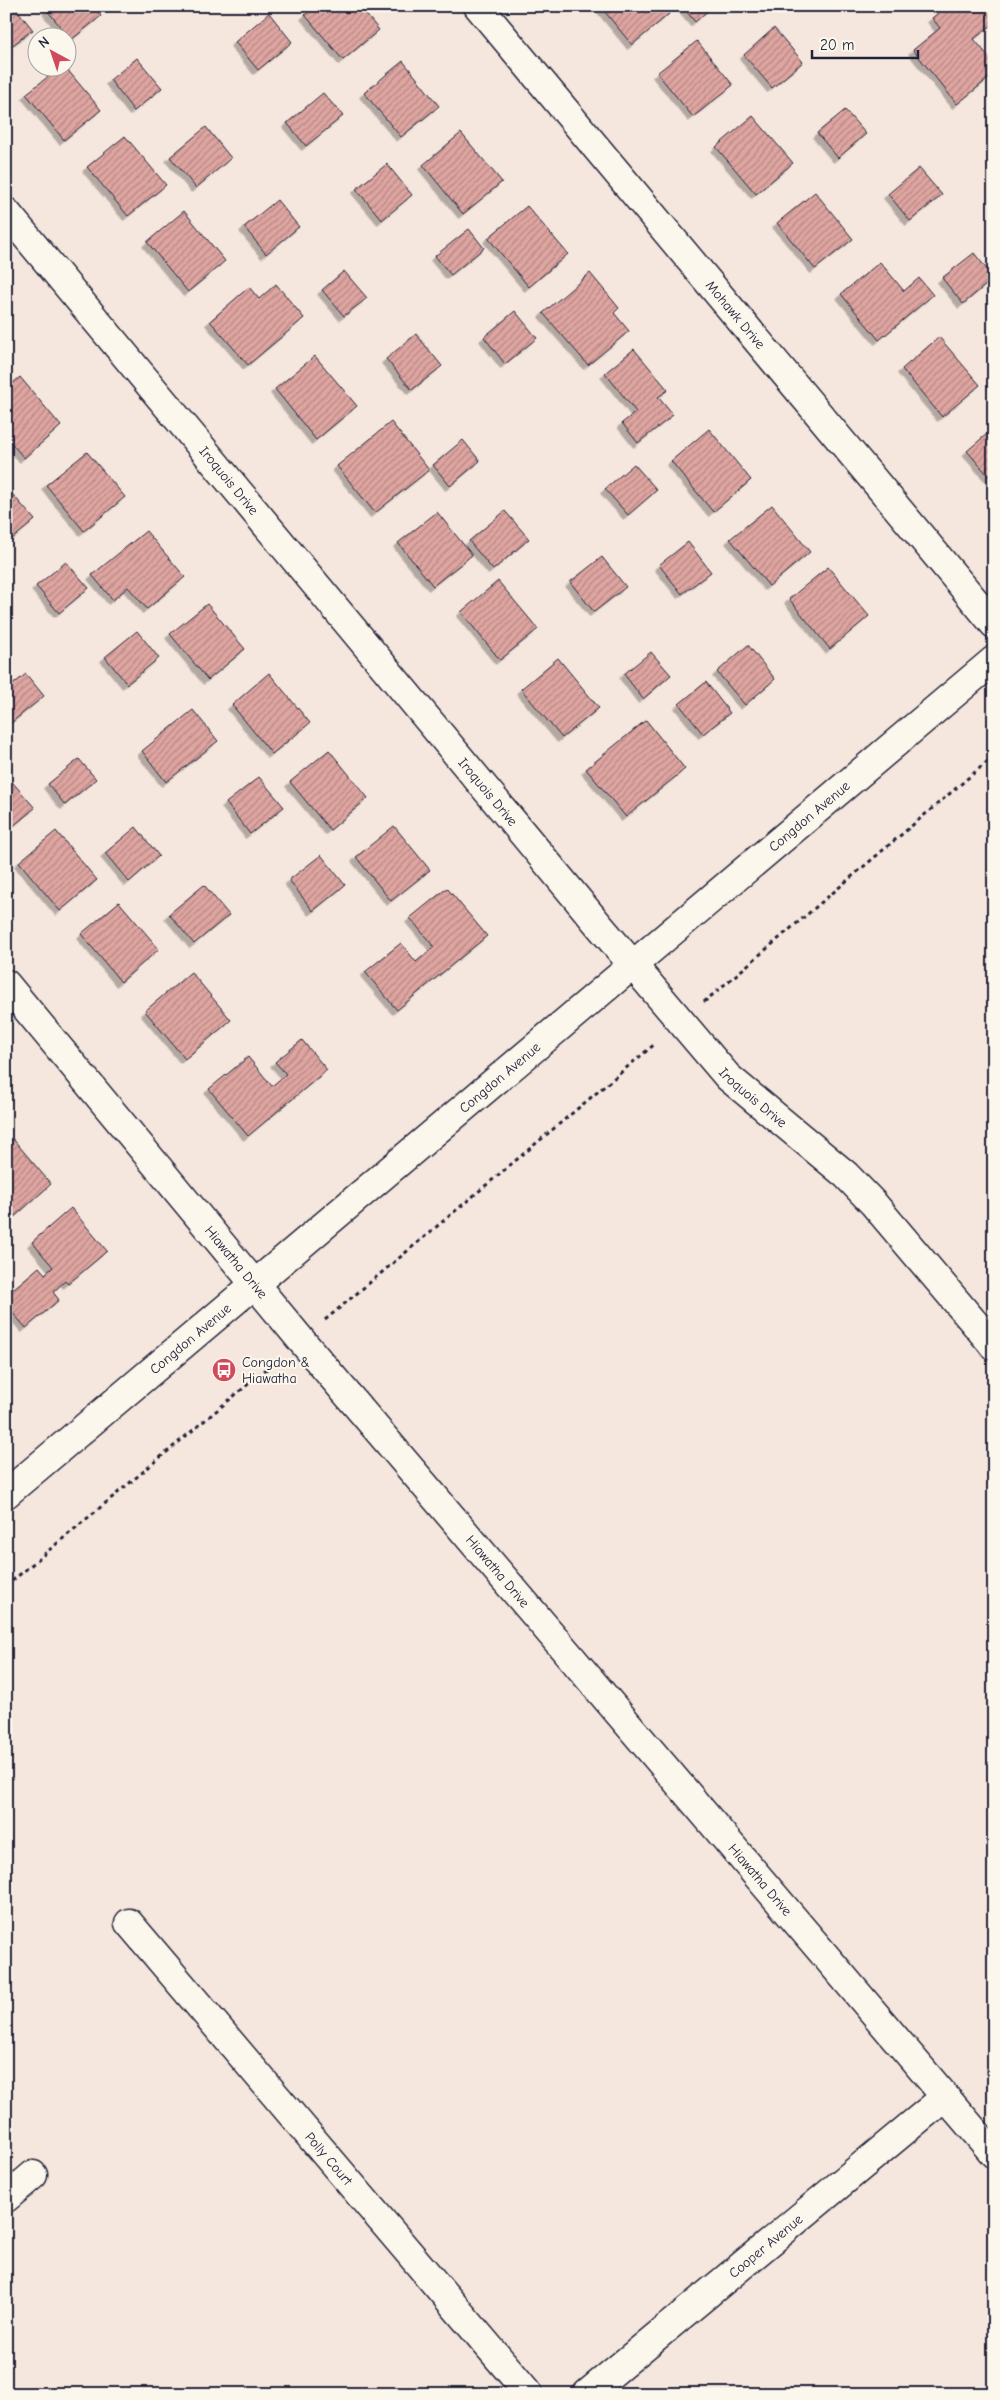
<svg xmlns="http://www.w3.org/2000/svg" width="1000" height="2400" font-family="'Comic Neue',sans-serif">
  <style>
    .building { fill: url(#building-hatch); stroke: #22223b; filter: url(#shadow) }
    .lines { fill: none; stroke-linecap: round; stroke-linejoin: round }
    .street-casing { stroke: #22223b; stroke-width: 31 }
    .secondary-casing { stroke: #22223b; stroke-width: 31 }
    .path { stroke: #22223b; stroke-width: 3; stroke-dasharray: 4 4; stroke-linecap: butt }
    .street { stroke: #fbf7ec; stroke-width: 28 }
    .secondary { stroke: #fbf7ec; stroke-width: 28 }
    .labels { text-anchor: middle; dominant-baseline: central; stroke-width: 4; stroke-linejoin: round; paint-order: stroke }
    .street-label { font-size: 14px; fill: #22223b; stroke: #fbf7ec }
    .poi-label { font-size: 14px; fill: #22223b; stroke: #fbf7ec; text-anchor: start }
  </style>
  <defs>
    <pattern id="building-hatch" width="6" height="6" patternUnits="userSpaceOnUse" patternTransform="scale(1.25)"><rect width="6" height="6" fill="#dfa5a0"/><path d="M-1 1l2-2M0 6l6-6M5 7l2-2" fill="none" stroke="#b48684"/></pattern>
    <filter id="shadow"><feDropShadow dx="-4.5" dy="4.5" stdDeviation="0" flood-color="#0004"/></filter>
  </defs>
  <rect width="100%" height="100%" fill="#f5e7dd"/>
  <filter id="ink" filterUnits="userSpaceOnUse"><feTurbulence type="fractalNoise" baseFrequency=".02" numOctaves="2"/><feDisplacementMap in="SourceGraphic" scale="10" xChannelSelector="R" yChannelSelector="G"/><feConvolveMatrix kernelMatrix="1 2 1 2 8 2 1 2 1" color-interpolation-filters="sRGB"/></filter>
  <g filter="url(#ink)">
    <g class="building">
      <polygon points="6,6 14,6 33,30 6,50"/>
      <polygon points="52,6 93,6 101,16 71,40 47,10"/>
      <polygon points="315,6 359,6 379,30 343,60 305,15"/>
      <polygon points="600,6 663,6 669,14 632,45"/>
      <polygon points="682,6 713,6 695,22"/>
      <polygon points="947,6 994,6 994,23 974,39 994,63 994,74 957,104 913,50 940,28 932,18"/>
      <polygon points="269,13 292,42 258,70 235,42"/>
      <polygon points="774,28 803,62 772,88 744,55"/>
      <polygon points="697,41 733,85 693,117 657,73"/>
      <polygon points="137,58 162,88 134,111 110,80"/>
      <polygon points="403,61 439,106 401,137 364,93"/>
      <polygon points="59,68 66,68 101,110 64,140 26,94"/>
      <polygon points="323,93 343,116 306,146 287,123"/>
      <polygon points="845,110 866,134 838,158 817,133"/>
      <polygon points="753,116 793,163 756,194 716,147"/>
      <polygon points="206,127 231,158 196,188 170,157"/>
      <polygon points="461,133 502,182 463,214 423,165"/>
      <polygon points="125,136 166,185 128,216 87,167"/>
      <polygon points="387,164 412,195 382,220 356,189"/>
      <polygon points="919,168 942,195 910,221 888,194"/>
      <polygon points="815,192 853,239 815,269 777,223"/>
      <polygon points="277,200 299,227 266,254 244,227"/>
      <polygon points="527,206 568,254 529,287 488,238"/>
      <polygon points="184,211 225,261 188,292 147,242"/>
      <polygon points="469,229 484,248 451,275 435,256"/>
      <polygon points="974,253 994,278 963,304 942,278"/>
      <polygon points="880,262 904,291 919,278 933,295 879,340 841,294"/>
      <polygon points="344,271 367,298 344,316 322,290"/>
      <polygon points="590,273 619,308 614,313 629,331 588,365 543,313"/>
      <polygon points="276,284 304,318 248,365 210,321 249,287 259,299"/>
      <polygon points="515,311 537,338 505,364 484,337"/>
      <polygon points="416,334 442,366 412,390 386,359"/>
      <polygon points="939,337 980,385 942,417 902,369"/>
      <polygon points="634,349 668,390 658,397 673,415 638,443 622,423 636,412 605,373"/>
      <polygon points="315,356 357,406 316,440 275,389"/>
      <polygon points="20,377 61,426 24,458 6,437 6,389"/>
      <polygon points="391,422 429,470 375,513 337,466"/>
      <polygon points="994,428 994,482 967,451"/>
      <polygon points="709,429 751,480 713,512 671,461"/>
      <polygon points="463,440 480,461 450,486 433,465"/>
      <polygon points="87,452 125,497 84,531 46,485"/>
      <polygon points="634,464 657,490 628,515 605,489"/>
      <polygon points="6,487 35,520 6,544"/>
      <polygon points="772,505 810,552 769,586 730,539"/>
      <polygon points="505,511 529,539 493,570 469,541"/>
      <polygon points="437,512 472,555 433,586 398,543"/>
      <polygon points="146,531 185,577 147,609 128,587 113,600 92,575"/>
      <polygon points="688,542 711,572 682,594 659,565"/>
      <polygon points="602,557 626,587 594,612 570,582"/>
      <polygon points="66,562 89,588 59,613 36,586"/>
      <polygon points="828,567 869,616 830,649 789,599"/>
      <polygon points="498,581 538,629 500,660 461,612"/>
      <polygon points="207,604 245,649 208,680 170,634"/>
      <polygon points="137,631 159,658 127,684 105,657"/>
      <polygon points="748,645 775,679 745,705 717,672"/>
      <polygon points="651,652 671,675 643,699 624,674"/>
      <polygon points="558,658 599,708 562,738 521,689"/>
      <polygon points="269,673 310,723 272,754 232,705"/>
      <polygon points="26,674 44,696 11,723 6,717 6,690"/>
      <polygon points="706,682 730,713 703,734 679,704"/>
      <polygon points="193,710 218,741 166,782 142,751"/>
      <polygon points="646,720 685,769 626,817 586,769"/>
      <polygon points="329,750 368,798 330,830 290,782"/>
      <polygon points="79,759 96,779 65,805 48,784"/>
      <polygon points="6,775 35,808 6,832"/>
      <polygon points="259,777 284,807 250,834 226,803"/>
      <polygon points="394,826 430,870 391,901 356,857"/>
      <polygon points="136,827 159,856 129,882 105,853"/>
      <polygon points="56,831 97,880 60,911 19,862"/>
      <polygon points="321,855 345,885 313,911 289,880"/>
      <polygon points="204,885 229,915 194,944 169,914"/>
      <polygon points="447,888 487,936 397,1010 365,972 401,943 416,962 434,947 410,918"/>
      <polygon points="119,902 159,949 121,982 81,934"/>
      <polygon points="191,972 231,1020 185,1059 145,1011"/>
      <polygon points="302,1040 327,1070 248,1136 209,1089 248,1057 272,1086 286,1074 275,1062"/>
      <polygon points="13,1139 51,1184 12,1219 6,1213 6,1145"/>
      <polygon points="71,1208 107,1251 68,1284 65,1281 53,1292 59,1300 26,1328 6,1305 6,1295 39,1267 45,1274 53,1267 32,1242"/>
    </g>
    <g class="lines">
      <g class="street-casing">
        <g id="street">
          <path id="s1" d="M478,6L994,624"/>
          <path id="s2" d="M6,212L598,924L728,1077L846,1175L873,1203L994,1346"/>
          <path id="s3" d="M6,984L301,1340L994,2154"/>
          <path id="s4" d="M129,1923L529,2394"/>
          <polyline points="6,2198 33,2175"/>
          <path id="s5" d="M587,2394L945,2097"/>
        </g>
      </g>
      <g class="secondary-casing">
        <g id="secondary">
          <path id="s6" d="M6,1494L994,660"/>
        </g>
      </g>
      <g class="path">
        <polyline points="704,1002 994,756"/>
        <polyline points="325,1320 656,1043"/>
        <polyline points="6,1586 276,1361"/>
      </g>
      <use href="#street" class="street"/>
      <use href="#secondary" class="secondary"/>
    </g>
  </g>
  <defs>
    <g id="bus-disc" transform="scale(1.25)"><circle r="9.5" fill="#d1495b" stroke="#fbf7ec"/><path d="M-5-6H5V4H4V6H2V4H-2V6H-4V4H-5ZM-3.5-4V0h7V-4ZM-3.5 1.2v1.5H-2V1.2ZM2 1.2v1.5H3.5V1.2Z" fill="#fff"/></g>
  </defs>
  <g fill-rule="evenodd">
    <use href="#bus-disc" x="224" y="1370"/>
  </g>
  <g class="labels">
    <g class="street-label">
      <text stroke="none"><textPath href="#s1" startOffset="402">Mohawk Drive</textPath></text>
      <text stroke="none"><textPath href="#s2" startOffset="349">Iroquois Drive</textPath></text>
      <text stroke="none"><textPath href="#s2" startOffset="754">Iroquois Drive</textPath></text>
      <text stroke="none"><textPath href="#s6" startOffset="1051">Congdon Avenue</textPath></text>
      <text stroke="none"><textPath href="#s6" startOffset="646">Congdon Avenue</textPath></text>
      <text stroke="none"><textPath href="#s2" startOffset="1159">Iroquois Drive</textPath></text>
      <text stroke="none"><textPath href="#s3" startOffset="361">Hiawatha Drive</textPath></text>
      <text stroke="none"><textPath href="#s6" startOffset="241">Congdon Avenue</textPath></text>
      <text stroke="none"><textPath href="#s3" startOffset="766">Hiawatha Drive</textPath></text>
      <text stroke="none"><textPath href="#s3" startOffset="1171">Hiawatha Drive</textPath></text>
      <text stroke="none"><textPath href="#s4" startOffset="309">Polly Court</textPath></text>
      <text stroke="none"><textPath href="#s5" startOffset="232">Cooper Avenue</textPath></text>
    </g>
    <g class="poi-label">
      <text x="242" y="1362">Congdon &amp;<tspan x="242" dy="16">Hiawatha</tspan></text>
    </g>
  </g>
  <rect width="1000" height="2400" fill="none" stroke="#fbf7ec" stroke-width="25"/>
  <rect x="12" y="12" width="975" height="2375" fill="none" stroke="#22223b" stroke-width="2" filter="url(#ink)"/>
  <g transform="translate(52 52) rotate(320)"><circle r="24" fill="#fbf7ec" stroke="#a4a2a5"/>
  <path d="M0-4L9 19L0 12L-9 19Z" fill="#d1495b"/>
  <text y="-8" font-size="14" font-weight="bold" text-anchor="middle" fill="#22223b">N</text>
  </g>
  <path d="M812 50v8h106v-8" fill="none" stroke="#22223b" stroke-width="2.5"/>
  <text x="820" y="50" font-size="15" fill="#22223b" stroke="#fbf7ec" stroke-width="4" paint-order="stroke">20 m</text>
</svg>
